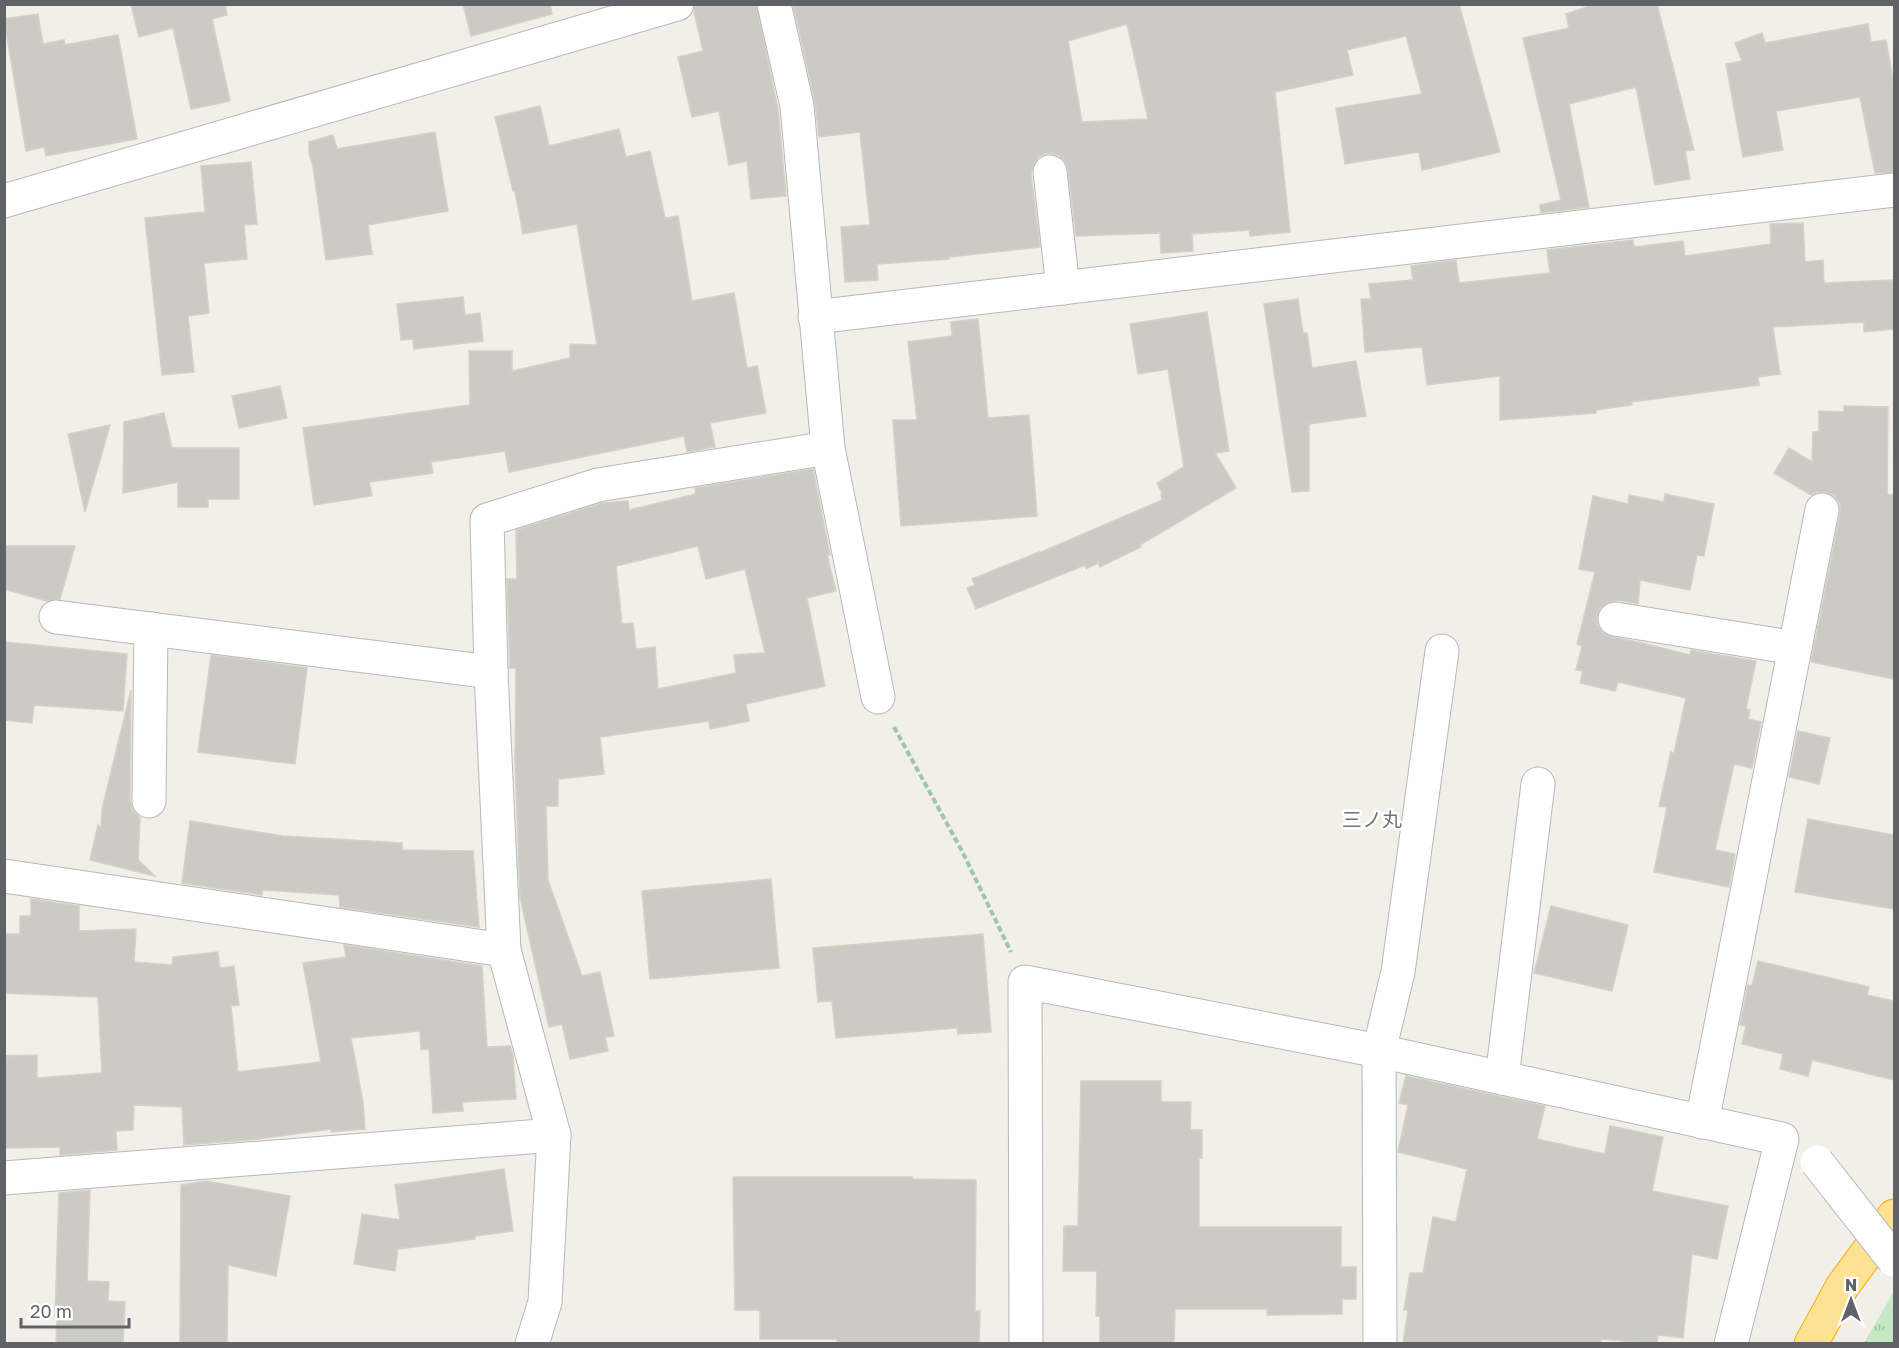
<svg xmlns="http://www.w3.org/2000/svg" width="1899" height="1348" font-family="'Golos Text','Noto Sans JP',sans-serif">
  <style>
    .park { fill: url(#park-tufts) }
    .building { fill: #cccac5; stroke: #d6d1c6; stroke-width: 1.5; fill-rule: evenodd }
    .lines { fill: none; stroke-linecap: round; stroke-linejoin: round }
    .minor-casing { stroke: #b5b8bc; stroke-width: 35 }
    .highway-casing { stroke: #f9ab00; stroke-width: 35 }
    .path { stroke: #9cc7a9; stroke-width: 4; stroke-dasharray: 6 3; stroke-linecap: butt }
    .minor { stroke: #fff; stroke-width: 33 }
    .highway { stroke: #fde293; stroke-width: 33 }
    .minor-bridge-casing { stroke: #b5b8bc; stroke-width: 35; stroke-linecap: butt }
    .minor-bridge { stroke: #fff; stroke-width: 33 }
    .labels { text-anchor: middle; dominant-baseline: central; stroke-width: 5; stroke-linejoin: round; paint-order: stroke }
    .quarter-label { font-size: 20px; fill: #70757a; stroke: #fff }
  </style>
  <defs>
    <pattern id="park-tufts" width="24" height="20" patternUnits="userSpaceOnUse" patternTransform="scale(1.5)"><rect width="24" height="20" fill="#c5e8c5"/><path d="M3 7l-1-3M5 7V3M7 7l1-3M15 17l-1-3M17 17v-4M19 17l1-3" fill="none" stroke="#a3c0a4"/></pattern>
  </defs>
  <rect width="100%" height="100%" fill="#f1efe8"/>
  <polygon class="park" points="1894,1291 1894,1343 1864,1343"/>
  <g class="building">
    <polygon points="131,4 225,4 227,15 212,19 230,101 191,109 173,28 139,37"/>
    <polygon points="463,4 550,4 552,14 471,36"/>
    <polygon points="695,4 756,4 778,109 786,196 751,199 747,161 729,165 719,111 692,117 678,57 703,51 694,12"/>
    <path d="M793,4H1459L1500,152L1422,170L1419,152L1345,164L1336,108L1422,94L1406,36L1347,50L1353,75L1275,92L1290,232L1250,236L1249,230L1192,234L1193,251L1161,253L1160,233L1076,236L1068,169L1065,161L1058,155L1048,153L1038,157L1033,165L1031,174L1040,247L949,257V259L877,264L878,280L845,282L841,227L870,225L860,132L819,137L815,102ZM1127,24L1148,119L1082,122L1068,41Z"/>
    <polygon points="1596,4 1657,4 1694,150 1685,151 1690,179 1655,185 1636,87 1569,104 1589,207 1541,213 1540,205 1561,200 1523,38 1569,28 1566,14"/>
    <polygon points="38,14 43,44 64,40 65,45 118,35 137,139 46,156 44,147 26,151 4,19"/>
    <polygon points="1868,24 1871,42 1886,40 1894,85 1894,172 1875,173 1860,97 1776,111 1783,150 1743,157 1726,64 1742,61 1735,43 1762,33 1765,43"/>
    <polygon points="540,106 549,146 619,129 626,157 650,151 665,218 678,216 692,301 734,293 747,368 757,366 766,413 710,423 715,447 687,452 684,436 509,472 505,451 431,462 433,473 369,482 372,496 314,505 303,428 470,405 469,351 512,351 512,371 570,358 570,344 597,345 577,224 523,234 515,191 513,191 495,117"/>
    <polygon points="435,132 448,211 368,225 372,254 326,260 313,166 309,154 309,142 333,135 337,149"/>
    <polygon points="251,162 257,224 244,225 247,259 204,263 209,313 188,316 194,372 162,375 145,218 205,212 201,166"/>
    <polygon points="1803,223 1805,262 1823,260 1824,283 1894,280 1894,329 1864,332 1864,322 1773,327 1780,374 1758,377 1759,385 1631,402 1632,405 1596,410 1596,413 1500,420 1500,376 1427,385 1422,347 1365,352 1361,299 1371,299 1369,284 1413,280 1411,266 1456,260 1459,283 1550,273 1547,250 1633,240 1634,247 1683,241 1685,256 1771,244 1770,224"/>
    <polygon points="463,297 465,315 480,313 483,341 414,349 413,339 401,340 397,304"/>
    <polygon points="1298,299 1303,333 1307,333 1312,368 1356,361 1366,416 1309,424 1309,491 1292,492 1264,304"/>
    <polygon points="1207,312 1229,451 1215,453 1236,488 1140,545 1141,547 1100,567 1098,563 1086,569 1085,565 976,609 967,588 975,585 972,579 1039,552 1039,553 1162,500 1161,494 1162,493 1157,483 1184,467 1168,369 1138,374 1130,324"/>
    <polygon points="978,319 988,418 1029,415 1037,516 901,526 893,420 917,420 908,342 952,336 951,322"/>
    <polygon points="280,386 287,418 239,428 232,396"/>
    <polygon points="1844,406 1888,407 1887,494 1894,495 1894,679 1811,662 1840,514 1840,504 1835,496 1826,492 1816,492 1811,495 1774,473 1789,448 1812,462 1813,432 1819,432 1819,411 1844,412"/>
    <polygon points="164,413 172,448 239,448 239,499 208,499 208,507 178,507 178,482 123,493 124,422"/>
    <polygon points="110,425 85,512 68,434"/>
    <path d="M813,469L830,555H827L836,591L807,598L825,686L746,704L749,721L710,729L709,721L600,737L604,774L558,779V806H546L548,880L582,976L600,972L614,1036L605,1037L608,1051L570,1059L562,1024L549,1027L520,897L515,762L516,668H510L507,579H517L516,530L602,503L628,501L629,510L696,494L695,488ZM698,546L706,579L745,569L765,653L734,655L736,673L658,689L655,647L636,649L633,623L622,624L616,566Z"/>
    <polygon points="1665,494 1714,504 1704,556 1697,555 1690,590 1640,580 1638,604 1618,600 1608,602 1600,608 1597,615 1597,625 1603,633 1611,637 1638,642 1690,655 1691,650 1756,661 1746,709 1750,710 1748,719 1761,722 1752,768 1734,764 1715,850 1735,854 1729,887 1654,872 1667,807 1659,806 1671,752 1674,753 1686,698 1618,682 1615,691 1580,683 1583,671 1576,670 1582,646 1577,644 1595,572 1579,569 1593,496 1628,504 1629,495 1664,502"/>
    <polygon points="4,546 75,546 60,599 47,601 4,589"/>
    <polygon points="4,642 127,654 123,711 34,705 32,723 4,720"/>
    <polygon points="211,655 307,668 295,764 198,752"/>
    <polygon points="131,690 130,801 133,811 140,817 138,860 155,876 90,860 98,825 101,828 102,809"/>
    <polygon points="1798,731 1830,738 1819,784 1789,777"/>
    <polygon points="1808,819 1894,835 1894,909 1795,892"/>
    <polygon points="190,821 283,836 402,843 402,850 473,851 479,927 340,907 339,895 263,890 262,895 182,883"/>
    <polygon points="771,879 779,968 650,979 642,891"/>
    <polygon points="31,899 79,906 79,931 136,929 134,962 172,965 173,957 218,952 220,968 234,966 239,1005 231,1006 238,1072 321,1062 303,963 346,957 344,945 482,966 487,1047 510,1046 513,1055 516,1099 462,1102 463,1111 433,1113 429,1049 421,1050 420,1031 351,1038 363,1102 365,1129 331,1132 331,1129 258,1139 184,1145 182,1107 134,1105 133,1130 116,1131 117,1150 60,1155 60,1147 4,1148 4,1056 37,1055 37,1078 102,1073 98,997 4,993 4,934 20,934 20,916 31,916"/>
    <polygon points="1551,906 1628,925 1612,991 1534,973"/>
    <polygon points="983,934 991,1032 958,1034 957,1028 836,1038 832,1001 818,1002 813,948"/>
    <polygon points="1758,961 1869,987 1867,995 1894,1001 1894,1080 1812,1060 1808,1076 1780,1069 1783,1054 1742,1044 1746,1026 1740,1025 1748,985 1752,986"/>
    <polygon points="1406,1076 1545,1106 1537,1139 1605,1154 1610,1126 1663,1137 1652,1191 1728,1206 1717,1259 1692,1254 1683,1338 1658,1335 1657,1344 1601,1339 1600,1344 1403,1344 1408,1310 1404,1310 1410,1273 1423,1273 1433,1217 1456,1222 1467,1169 1398,1152 1408,1105 1399,1103"/>
    <polygon points="1081,1081 1161,1081 1161,1102 1191,1102 1190,1130 1202,1130 1202,1158 1199,1158 1199,1227 1341,1227 1341,1267 1356,1267 1356,1299 1342,1299 1342,1314 1267,1315 1267,1309 1175,1309 1174,1344 1100,1344 1100,1316 1096,1316 1097,1271 1063,1271 1064,1226 1078,1226"/>
    <polygon points="504,1169 513,1231 475,1236 475,1239 398,1249 395,1271 354,1264 362,1214 400,1220 395,1185"/>
    <polygon points="733,1177 912,1177 912,1179 976,1180 975,1311 980,1311 979,1344 837,1344 837,1339 760,1339 760,1310 735,1310"/>
    <polygon points="206,1181 290,1196 276,1276 228,1265 227,1344 180,1344 181,1185"/>
    <polygon points="90,1190 87,1281 109,1282 108,1301 125,1302 123,1344 56,1344 57,1317 55,1317 59,1193"/>
  </g>
  <g class="lines">
    <g class="minor-casing">
      <g id="minor">
        <polyline points="774,4 797,106 828,448 878,697"/>
        <polyline points="1050,172 1063,288"/>
        <polyline points="4,201 677,4"/>
        <polyline points="815,317 1894,190"/>
        <polyline points="56,617 491,672"/>
        <polyline points="1615,619 1795,648"/>
        <polyline points="149,801 151,629"/>
        <polyline points="4,876 504,950"/>
        <polyline points="1502,1078 1538,784"/>
        <polyline points="1702,1122 1822,510"/>
        <polyline points="4,1178 554,1135"/>
        <polyline points="532,1344 545,1302 554,1135 504,950 491,672 487,520 598,485 828,448"/>
        <polyline points="1026,1344 1025,982 1379,1051 1782,1139 1731,1344"/>
        <polyline points="1380,1344 1379,1051 1398,972 1442,651"/>
      </g>
    </g>
    <g class="highway-casing">
      <polyline id="highway" points="1811,1344 1842,1287 1894,1216"/>
    </g>
    <polyline class="path" points="894,727 962,851 1011,952"/>
    <use href="#minor" class="minor"/>
    <use href="#highway" class="highway"/>
    <g class="minor-bridge-casing">
      <polyline id="minor-bridge" points="1817,1162 1894,1260"/>
    </g>
    <use href="#minor-bridge" class="minor-bridge"/>
  </g>
  <g class="labels">
    <g class="quarter-label">
      <text x="1372" y="819">三ノ丸</text>
    </g>
  </g>
  <rect width="1899" height="1348" fill="none" stroke="#5f6368" stroke-width="12"/>
  <g transform="translate(1851 1300)" stroke="#ffffff" stroke-width="4.5" paint-order="stroke">
  <path d="M0-4.5L10 22L0 15L-10 22Z" fill="#5f6368"/>
  <text y="-9" font-size="16" font-weight="bold" text-anchor="middle" fill="#5f6368">N</text>
  </g>
  <path d="M21 1318v9h108v-9" fill="none" stroke="#5f6368" stroke-width="3"/>
  <text x="30" y="1318" font-size="18" fill="#5f6368" stroke="#ffffff" stroke-width="4.5" paint-order="stroke">20 m</text>
</svg>
